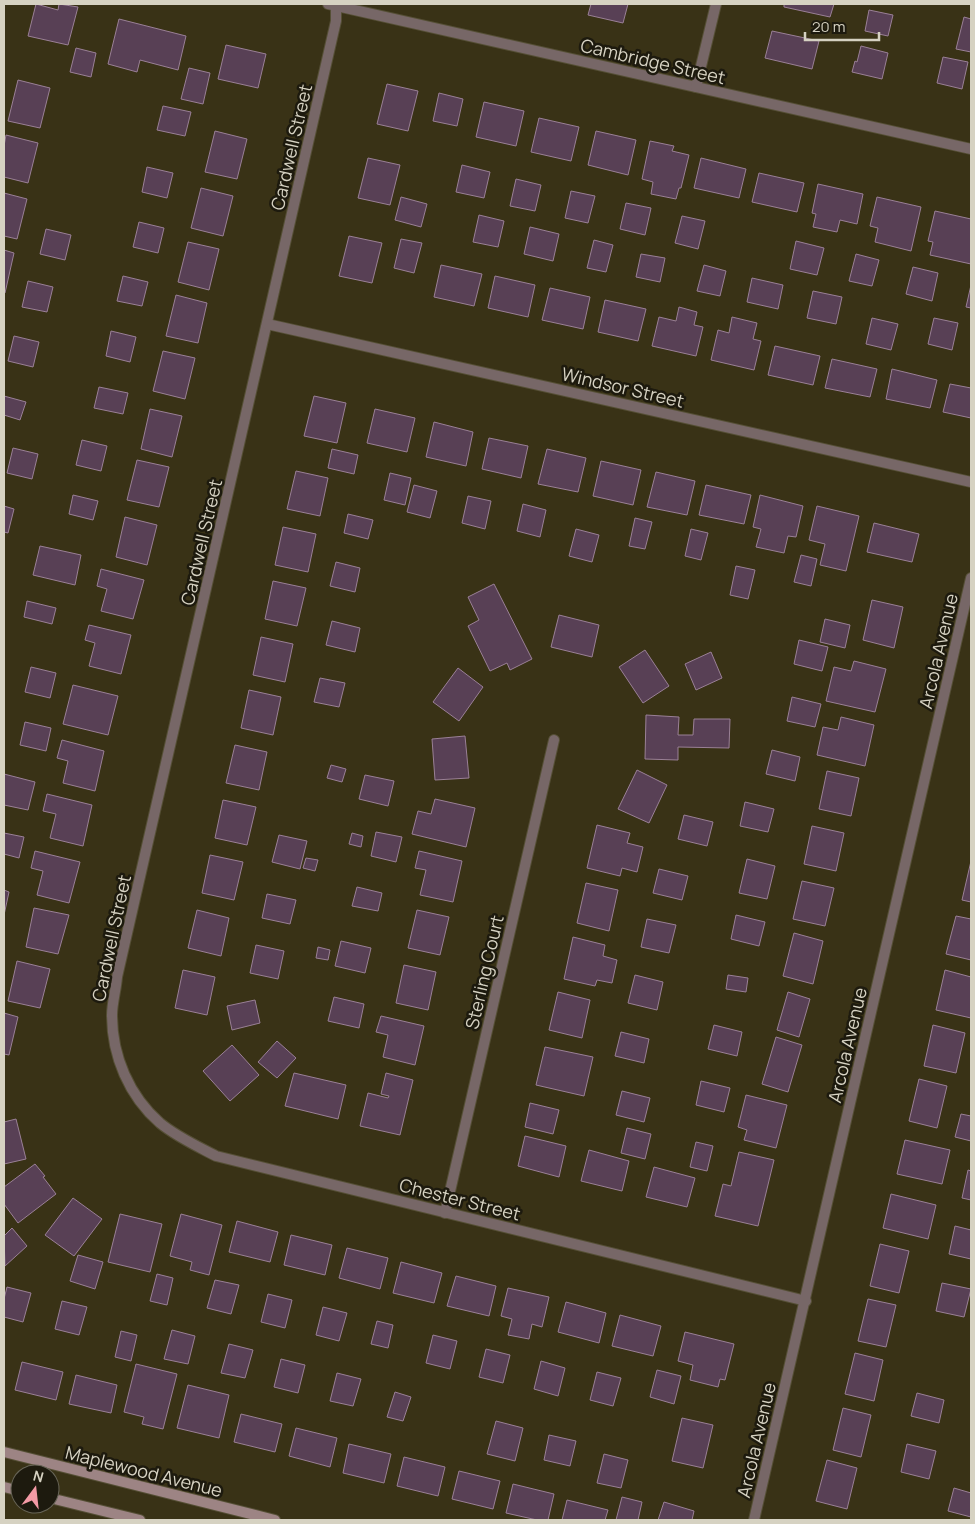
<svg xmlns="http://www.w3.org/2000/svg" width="975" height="1524" font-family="Manrope,sans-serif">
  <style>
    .building { fill: #584055; stroke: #9a8096 }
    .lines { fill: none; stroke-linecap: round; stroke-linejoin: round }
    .street-casing { stroke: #554f35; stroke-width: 12 }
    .secondary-casing { stroke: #554f35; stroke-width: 12 }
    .street { stroke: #776767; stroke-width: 10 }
    .secondary { stroke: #9d8484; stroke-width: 10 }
    .labels { text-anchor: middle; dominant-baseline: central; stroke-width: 5; stroke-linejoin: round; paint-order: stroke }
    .street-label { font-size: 18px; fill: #d6d2c2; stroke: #1d1a0e }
  </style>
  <rect width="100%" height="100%" fill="#393216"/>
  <g class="building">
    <polygon points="36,4 58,10 59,4 78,7 68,45 28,36"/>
    <polygon points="591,4 628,4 623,23 588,15"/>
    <polygon points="784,4 834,4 830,17 784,7"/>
    <polygon points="869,10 893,15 888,36 865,31"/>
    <polygon points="964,17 971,19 971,52 956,49"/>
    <polygon points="119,19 186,36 178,70 140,60 137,72 108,64"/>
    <polygon points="772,31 819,41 812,69 765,58"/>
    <polygon points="226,45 266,54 258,88 218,79"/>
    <polygon points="861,46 888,53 882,79 852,72 855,61 857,62"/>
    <polygon points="76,48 96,53 91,77 70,72"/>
    <polygon points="943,57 968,62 962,89 937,83"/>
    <polygon points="189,68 210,73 203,104 181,99"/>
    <polygon points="18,80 50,88 40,128 8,121"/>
    <polygon points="387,84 418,91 408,131 377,124"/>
    <polygon points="439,93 463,99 457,126 433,121"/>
    <polygon points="484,102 524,111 516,146 476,137"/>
    <polygon points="163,106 191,112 185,136 157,130"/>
    <polygon points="539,118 579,127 571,161 531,152"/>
    <polygon points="215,131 247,139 237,179 205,172"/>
    <polygon points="596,131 636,140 628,175 588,165"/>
    <polygon points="6,135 38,143 28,183 4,177 4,146"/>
    <polygon points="650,141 674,146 672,151 689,155 681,188 679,188 676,199 651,194 653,182 642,179"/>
    <polygon points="368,158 400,165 390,205 358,198"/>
    <polygon points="701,158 746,169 739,198 694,188"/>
    <polygon points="462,165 490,172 484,198 456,192"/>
    <polygon points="147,167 173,173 167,198 142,192"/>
    <polygon points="759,173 804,183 797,212 752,202"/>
    <polygon points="516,179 541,185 535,211 510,206"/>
    <polygon points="818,184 863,194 857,224 840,220 837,232 813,227 816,214 812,213"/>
    <polygon points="201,188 233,196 223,236 191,228"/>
    <polygon points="571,191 595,196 588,223 565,218"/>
    <polygon points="4,193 27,199 17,239 4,236"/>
    <polygon points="401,197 427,204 421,227 395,220"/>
    <polygon points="877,197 921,207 911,251 875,242 878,228 870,226"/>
    <polygon points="626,203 651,208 645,235 620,229"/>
    <polygon points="935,211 971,219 971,264 930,255 933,242 928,241"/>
    <polygon points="479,215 504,221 498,247 473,242"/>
    <polygon points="682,216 705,221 698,249 675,243"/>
    <polygon points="139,222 164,228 158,253 133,247"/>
    <polygon points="530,227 559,234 553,261 524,254"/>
    <polygon points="46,229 71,235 65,260 40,254"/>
    <polygon points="349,236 382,243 372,283 339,276"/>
    <polygon points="401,239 422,243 414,273 394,268"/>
    <polygon points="594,240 613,245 606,272 587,268"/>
    <polygon points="796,241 824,248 817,275 790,269"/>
    <polygon points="188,242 219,249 209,290 178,282"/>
    <polygon points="4,250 14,253 5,293 4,293"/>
    <polygon points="641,254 665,258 660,282 636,277"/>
    <polygon points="856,254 879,260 872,286 849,281"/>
    <polygon points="441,265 482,274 474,306 434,297"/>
    <polygon points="704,265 726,271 720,296 697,291"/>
    <polygon points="913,267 938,273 932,301 906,294"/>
    <polygon points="123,276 148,282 142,306 117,301"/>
    <polygon points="495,276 535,285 528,317 488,308"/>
    <polygon points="752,278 783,285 778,309 747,302"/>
    <polygon points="28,281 53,287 47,312 22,307"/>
    <polygon points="971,285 971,308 966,307"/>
    <polygon points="550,288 590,297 583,329 542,320"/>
    <polygon points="813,291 842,297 836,324 807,318"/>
    <polygon points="176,295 207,303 198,343 166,336"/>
    <polygon points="605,300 646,309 638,341 598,332"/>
    <polygon points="679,307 697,312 694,325 703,327 696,356 652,346 659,317 676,321"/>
    <polygon points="732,317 757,323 753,339 761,341 754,370 711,360 718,330 729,333"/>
    <polygon points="872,318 898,324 891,350 866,344"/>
    <polygon points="934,318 958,323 952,350 928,344"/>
    <polygon points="111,331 136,337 130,362 106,356"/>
    <polygon points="14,336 39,342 33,367 8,361"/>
    <polygon points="775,346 820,356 813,385 768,375"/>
    <polygon points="163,351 195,358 185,399 153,391"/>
    <polygon points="832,359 877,369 870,397 825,388"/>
    <polygon points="892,369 937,380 930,408 886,399"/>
    <polygon points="950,384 971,388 971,418 943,412"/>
    <polygon points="99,387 128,393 123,414 94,408"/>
    <polygon points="4,396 26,402 20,420 4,415"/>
    <polygon points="314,396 346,403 337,443 304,436"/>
    <polygon points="150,409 182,416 172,457 141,449"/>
    <polygon points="375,409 415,418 407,452 367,443"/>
    <polygon points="434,422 473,432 466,466 426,457"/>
    <polygon points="489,438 528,446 521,478 482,469"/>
    <polygon points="82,440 107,446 101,471 76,465"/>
    <polygon points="13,448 38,454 32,479 7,473"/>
    <polygon points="332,449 358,455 354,474 328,468"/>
    <polygon points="547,449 586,458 578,492 538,484"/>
    <polygon points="137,460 169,467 159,507 127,500"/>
    <polygon points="601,461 641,470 633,505 593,496"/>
    <polygon points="296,471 328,478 320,516 287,509"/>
    <polygon points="656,472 695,481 687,515 647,507"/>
    <polygon points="390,473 411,478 405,505 384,500"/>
    <polygon points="414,485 437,491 430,518 407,512"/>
    <polygon points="706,485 751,495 744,524 699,515"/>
    <polygon points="73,495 98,501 93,520 69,514"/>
    <polygon points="760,495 803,506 796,537 788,536 784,553 756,547 761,529 753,527"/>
    <polygon points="468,496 491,501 485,529 462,523"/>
    <polygon points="523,504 546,510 540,537 517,531"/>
    <polygon points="4,506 14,509 8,533 4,532"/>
    <polygon points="817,506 859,516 846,571 820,565 825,544 809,540"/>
    <polygon points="348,514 373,520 368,539 344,533"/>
    <polygon points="125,517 157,525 147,565 116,557"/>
    <polygon points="635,518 652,522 645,549 629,546"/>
    <polygon points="874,523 919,534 912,562 867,552"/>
    <polygon points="283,527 316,534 308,572 275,565"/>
    <polygon points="576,529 599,535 592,562 569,556"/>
    <polygon points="691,529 708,533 701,560 685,556"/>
    <polygon points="40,546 81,555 75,585 33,575"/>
    <polygon points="801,555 817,559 811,586 794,582"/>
    <polygon points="336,562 360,568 355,592 330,586"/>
    <polygon points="736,566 755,570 748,599 730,595"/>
    <polygon points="101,569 144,580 133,619 101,611 107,589 97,586"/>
    <polygon points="273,581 306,588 297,626 265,619"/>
    <polygon points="494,584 532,659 510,670 507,663 490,671 468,626 479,620 468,597"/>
    <polygon points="872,600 903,607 894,648 863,640"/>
    <polygon points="27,601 56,608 52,624 24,617"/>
    <polygon points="559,615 599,625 592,657 551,647"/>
    <polygon points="825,619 850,625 845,648 820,642"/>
    <polygon points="332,621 360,628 355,652 326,645"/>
    <polygon points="89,625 131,635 121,674 89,666 95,643 85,640"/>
    <polygon points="261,637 293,644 285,682 253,675"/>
    <polygon points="799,640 828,647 822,671 794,664"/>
    <polygon points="645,650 669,686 643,703 619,667"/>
    <polygon points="711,652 722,678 696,690 685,664"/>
    <polygon points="854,661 886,669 875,712 826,701 834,667 851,671"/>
    <polygon points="31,667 56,673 50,698 25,692"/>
    <polygon points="458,668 483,687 459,721 433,702"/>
    <polygon points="320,678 345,683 339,707 314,702"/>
    <polygon points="73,685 118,696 108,735 63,724"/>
    <polygon points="249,690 281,697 273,735 241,728"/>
    <polygon points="792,697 821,704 815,727 787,721"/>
    <polygon points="646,715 679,717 678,735 693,735 694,719 730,719 729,748 678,747 678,760 645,759"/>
    <polygon points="841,717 874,725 865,766 817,755 823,727 838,730"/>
    <polygon points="25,722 51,728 46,751 20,745"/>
    <polygon points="465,736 469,778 435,780 432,739"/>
    <polygon points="62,740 104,751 95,791 63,783 68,761 57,758"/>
    <polygon points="235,745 267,752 259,790 226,783"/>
    <polygon points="772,750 800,757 795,781 766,774"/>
    <polygon points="331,765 346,769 342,782 327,778"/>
    <polygon points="637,770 667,785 649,823 618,809"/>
    <polygon points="827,771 859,778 851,816 819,809"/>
    <polygon points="4,774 35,782 28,810 4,805"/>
    <polygon points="365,775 394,781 388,806 359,799"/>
    <polygon points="47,794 92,805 83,846 50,838 56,814 43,811"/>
    <polygon points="435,799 475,808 466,847 412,834 418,811 431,814"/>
    <polygon points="223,800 256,807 247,845 215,838"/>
    <polygon points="745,802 774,809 768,832 740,826"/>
    <polygon points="684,815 713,822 707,846 678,839"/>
    <polygon points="597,825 630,833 627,843 643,847 637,872 622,868 620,876 587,868"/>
    <polygon points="812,826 844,833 836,871 804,864"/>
    <polygon points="376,832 402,837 396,862 371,856"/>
    <polygon points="4,833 24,837 19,858 4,854"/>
    <polygon points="352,833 363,836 361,847 349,844"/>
    <polygon points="279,835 307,841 300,869 272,862"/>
    <polygon points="35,851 80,862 69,903 37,895 43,871 31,868"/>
    <polygon points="419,851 462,861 453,902 420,895 426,870 415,868"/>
    <polygon points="210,855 243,862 234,900 202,893"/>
    <polygon points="306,858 318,860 315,871 303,868"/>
    <polygon points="747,859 775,866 767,899 739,893"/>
    <polygon points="971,861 971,902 962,900"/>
    <polygon points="659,869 688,876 682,900 653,893"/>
    <polygon points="802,881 834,888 825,926 793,919"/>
    <polygon points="586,883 618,890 609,931 577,923"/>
    <polygon points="357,887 382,893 378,911 352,906"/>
    <polygon points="4,890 9,892 4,915"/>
    <polygon points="267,894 296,900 290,924 262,918"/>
    <polygon points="34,908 69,915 58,954 26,947"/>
    <polygon points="197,910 229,918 221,956 188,948"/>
    <polygon points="417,910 449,917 440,955 408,948"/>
    <polygon points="736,915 765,922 759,946 731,939"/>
    <polygon points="956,916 971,919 971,960 946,954"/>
    <polygon points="647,919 676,925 669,953 641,947"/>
    <polygon points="794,933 823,941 813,984 783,976"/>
    <polygon points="573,937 605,945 603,956 617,960 612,983 597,980 595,986 564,979"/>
    <polygon points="341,941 371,948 365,973 335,966"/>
    <polygon points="256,945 284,951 278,979 250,973"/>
    <polygon points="318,947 330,950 328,960 316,958"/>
    <polygon points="17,961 50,969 40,1008 8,1001"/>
    <polygon points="404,965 436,972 428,1010 396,1003"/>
    <polygon points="183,970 215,977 207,1015 175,1008"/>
    <polygon points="945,970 971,977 971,1018 936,1010"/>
    <polygon points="635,975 663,982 657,1010 628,1003"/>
    <polygon points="728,975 748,978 746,992 726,989"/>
    <polygon points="558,992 590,1000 582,1038 549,1030"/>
    <polygon points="788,992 810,999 799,1037 777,1030"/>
    <polygon points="334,997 364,1004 359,1028 328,1021"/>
    <polygon points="255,1000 260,1023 232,1030 227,1006"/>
    <polygon points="4,1013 18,1017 9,1055 4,1054"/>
    <polygon points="381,1016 424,1026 415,1065 383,1057 388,1035 376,1032"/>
    <polygon points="714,1025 742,1032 737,1056 708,1049"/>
    <polygon points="933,1025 965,1033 956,1073 924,1066"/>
    <polygon points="621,1032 649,1039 644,1063 615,1056"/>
    <polygon points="776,1037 802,1045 788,1092 762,1084"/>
    <polygon points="277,1041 296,1058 277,1078 258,1062"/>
    <polygon points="232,1045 259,1075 230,1101 203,1071"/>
    <polygon points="545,1047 593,1057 584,1096 536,1085"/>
    <polygon points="294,1073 346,1085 338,1119 285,1106"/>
    <polygon points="386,1073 413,1080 400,1135 360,1126 368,1093 388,1098 389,1096 381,1094"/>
    <polygon points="919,1079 947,1086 937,1128 909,1121"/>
    <polygon points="701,1081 730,1088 724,1112 696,1105"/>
    <polygon points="622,1091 650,1098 644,1122 616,1115"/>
    <polygon points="746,1095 787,1105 776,1148 744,1140 747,1130 738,1127"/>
    <polygon points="530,1103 559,1110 553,1134 525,1127"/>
    <polygon points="961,1114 971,1116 971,1141 955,1137"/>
    <polygon points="16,1119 26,1159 4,1164 4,1122"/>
    <polygon points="627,1128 651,1134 645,1159 621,1153"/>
    <polygon points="525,1136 566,1146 559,1177 518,1166"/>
    <polygon points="905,1140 950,1150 942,1184 897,1174"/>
    <polygon points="696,1142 713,1146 707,1171 690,1167"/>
    <polygon points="589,1150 629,1161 622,1191 581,1181"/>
    <polygon points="739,1152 774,1160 758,1226 715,1216 723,1184 731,1186"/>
    <polygon points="35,1164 45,1176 43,1177 56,1194 18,1223 4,1204 4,1187"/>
    <polygon points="654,1167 695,1178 687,1207 646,1197"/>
    <polygon points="968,1170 971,1171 971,1200 962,1198"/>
    <polygon points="891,1194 936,1205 928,1239 883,1228"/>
    <polygon points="73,1198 102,1219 74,1256 45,1235"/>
    <polygon points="120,1214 162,1224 150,1272 108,1262"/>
    <polygon points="181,1214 222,1225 209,1275 190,1270 192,1262 170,1256"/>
    <polygon points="237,1221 278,1232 270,1262 229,1252"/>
    <polygon points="955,1226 971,1230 971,1259 949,1254"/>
    <polygon points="12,1228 27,1246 5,1266 4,1236"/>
    <polygon points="291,1235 332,1245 325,1275 284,1265"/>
    <polygon points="880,1244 909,1251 899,1293 870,1286"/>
    <polygon points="347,1248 388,1258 380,1289 339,1278"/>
    <polygon points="78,1255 103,1262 95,1289 70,1281"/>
    <polygon points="401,1262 442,1273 434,1303 393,1293"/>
    <polygon points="157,1274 173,1278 167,1305 150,1301"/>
    <polygon points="456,1276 496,1286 489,1316 447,1306"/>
    <polygon points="215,1280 239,1285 231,1314 207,1308"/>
    <polygon points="942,1283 971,1289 964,1317 936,1311"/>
    <polygon points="7,1287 31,1293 23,1322 4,1317 4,1299"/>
    <polygon points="508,1288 549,1297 542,1327 532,1324 529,1339 508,1335 512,1319 501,1316"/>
    <polygon points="268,1294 292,1300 285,1328 261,1322"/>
    <polygon points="868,1299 896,1305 886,1347 858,1341"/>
    <polygon points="62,1301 87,1307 79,1335 55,1329"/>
    <polygon points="566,1302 606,1313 599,1343 558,1332"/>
    <polygon points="323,1307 347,1313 339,1341 316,1335"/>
    <polygon points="620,1315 661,1326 653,1356 612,1346"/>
    <polygon points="377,1321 393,1325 388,1348 371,1344"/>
    <polygon points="172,1330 195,1336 188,1364 164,1359"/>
    <polygon points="121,1331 137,1335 131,1361 115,1357"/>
    <polygon points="685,1332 734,1344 725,1380 720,1379 718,1387 690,1380 693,1365 678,1361"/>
    <polygon points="433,1335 457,1341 450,1369 426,1363"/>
    <polygon points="229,1344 253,1350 245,1378 221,1373"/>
    <polygon points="486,1349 510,1355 503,1383 479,1377"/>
    <polygon points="855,1353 883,1360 874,1401 845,1394"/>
    <polygon points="281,1359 305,1365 298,1393 274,1387"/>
    <polygon points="541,1361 565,1368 558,1396 534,1389"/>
    <polygon points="22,1362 63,1372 56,1400 15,1390"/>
    <polygon points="136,1364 177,1374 163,1429 142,1424 144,1417 124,1412"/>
    <polygon points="657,1370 681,1376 674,1404 650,1397"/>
    <polygon points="597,1372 621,1378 613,1406 590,1400"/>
    <polygon points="337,1373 361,1379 353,1406 330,1401"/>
    <polygon points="76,1375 117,1385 111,1413 69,1404"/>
    <polygon points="188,1385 229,1395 219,1438 177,1428"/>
    <polygon points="395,1392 411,1397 403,1421 387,1417"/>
    <polygon points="917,1393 944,1400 939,1423 911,1416"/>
    <polygon points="843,1408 871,1415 861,1457 833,1450"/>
    <polygon points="241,1414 282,1424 275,1452 234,1442"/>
    <polygon points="682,1418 713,1425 703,1468 672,1461"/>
    <polygon points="496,1421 523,1428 515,1461 487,1454"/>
    <polygon points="296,1428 337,1438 330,1467 289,1456"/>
    <polygon points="549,1435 576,1441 570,1466 544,1460"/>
    <polygon points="349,1444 391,1454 384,1483 343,1473"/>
    <polygon points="907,1444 936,1451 929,1479 901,1472"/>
    <polygon points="604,1454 628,1460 621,1488 597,1483"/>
    <polygon points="404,1457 445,1467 438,1496 397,1486"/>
    <polygon points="827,1460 857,1468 847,1509 816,1501"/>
    <polygon points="459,1471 500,1481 493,1509 452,1499"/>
    <polygon points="513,1484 554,1494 548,1520 537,1520 506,1513"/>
    <polygon points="954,1488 971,1493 971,1517 948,1511"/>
    <polygon points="622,1497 642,1502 638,1520 616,1520"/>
    <polygon points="567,1500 608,1510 605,1520 562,1520"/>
    <polygon points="664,1502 694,1511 692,1520 658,1520"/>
  </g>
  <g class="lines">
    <g class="street-casing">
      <g id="street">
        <polyline points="328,4 971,149"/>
        <path d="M336,4V21L333,34L117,977C116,990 112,1003 112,1015C112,1056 129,1096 160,1123C177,1137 197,1146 216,1156L806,1301"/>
        <polyline points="696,87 716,4"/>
        <polyline points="267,324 971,482"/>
        <polyline points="445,1213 554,740"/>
        <polyline points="754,1520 971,578"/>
      </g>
    </g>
    <g class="secondary-casing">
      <g id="secondary">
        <polyline points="4,1452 275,1520"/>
        <polyline points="4,1487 20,1491"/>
        <polyline points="50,1498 140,1520"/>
      </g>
    </g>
    <use href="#street" class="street"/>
    <use href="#secondary" class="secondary"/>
  </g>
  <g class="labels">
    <g class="street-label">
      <text transform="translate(653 61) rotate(13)">Cambridge Street</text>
      <text transform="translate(291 147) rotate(-77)">Cardwell Street</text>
      <text transform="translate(623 387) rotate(13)">Windsor Street</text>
      <text transform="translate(201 542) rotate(-77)">Cardwell Street</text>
      <text transform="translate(938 651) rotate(-77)">Arcola Avenue</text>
      <text transform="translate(111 938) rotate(-78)">Cardwell Street</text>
      <text transform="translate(484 972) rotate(-77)">Sterling Court</text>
      <text transform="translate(847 1045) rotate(-77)">Arcola Avenue</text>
      <text transform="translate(460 1199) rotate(14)">Chester Street</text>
      <text transform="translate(756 1440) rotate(-77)">Arcola Avenue</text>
      <text transform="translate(144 1471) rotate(14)">Maplewood Avenue</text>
    </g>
  </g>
  <rect width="975" height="1524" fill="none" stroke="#d6d2c2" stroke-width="10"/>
  <g transform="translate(35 1489) rotate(15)"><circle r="24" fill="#1d1a0e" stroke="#676456"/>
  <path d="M0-4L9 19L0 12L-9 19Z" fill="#f49aa5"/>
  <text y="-8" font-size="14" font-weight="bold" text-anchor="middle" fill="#d6d2c2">N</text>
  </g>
  <path d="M805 32v8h74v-8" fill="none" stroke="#d6d2c2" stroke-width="2.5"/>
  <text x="812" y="32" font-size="15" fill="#d6d2c2" stroke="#1d1a0e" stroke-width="4" paint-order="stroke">20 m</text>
</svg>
